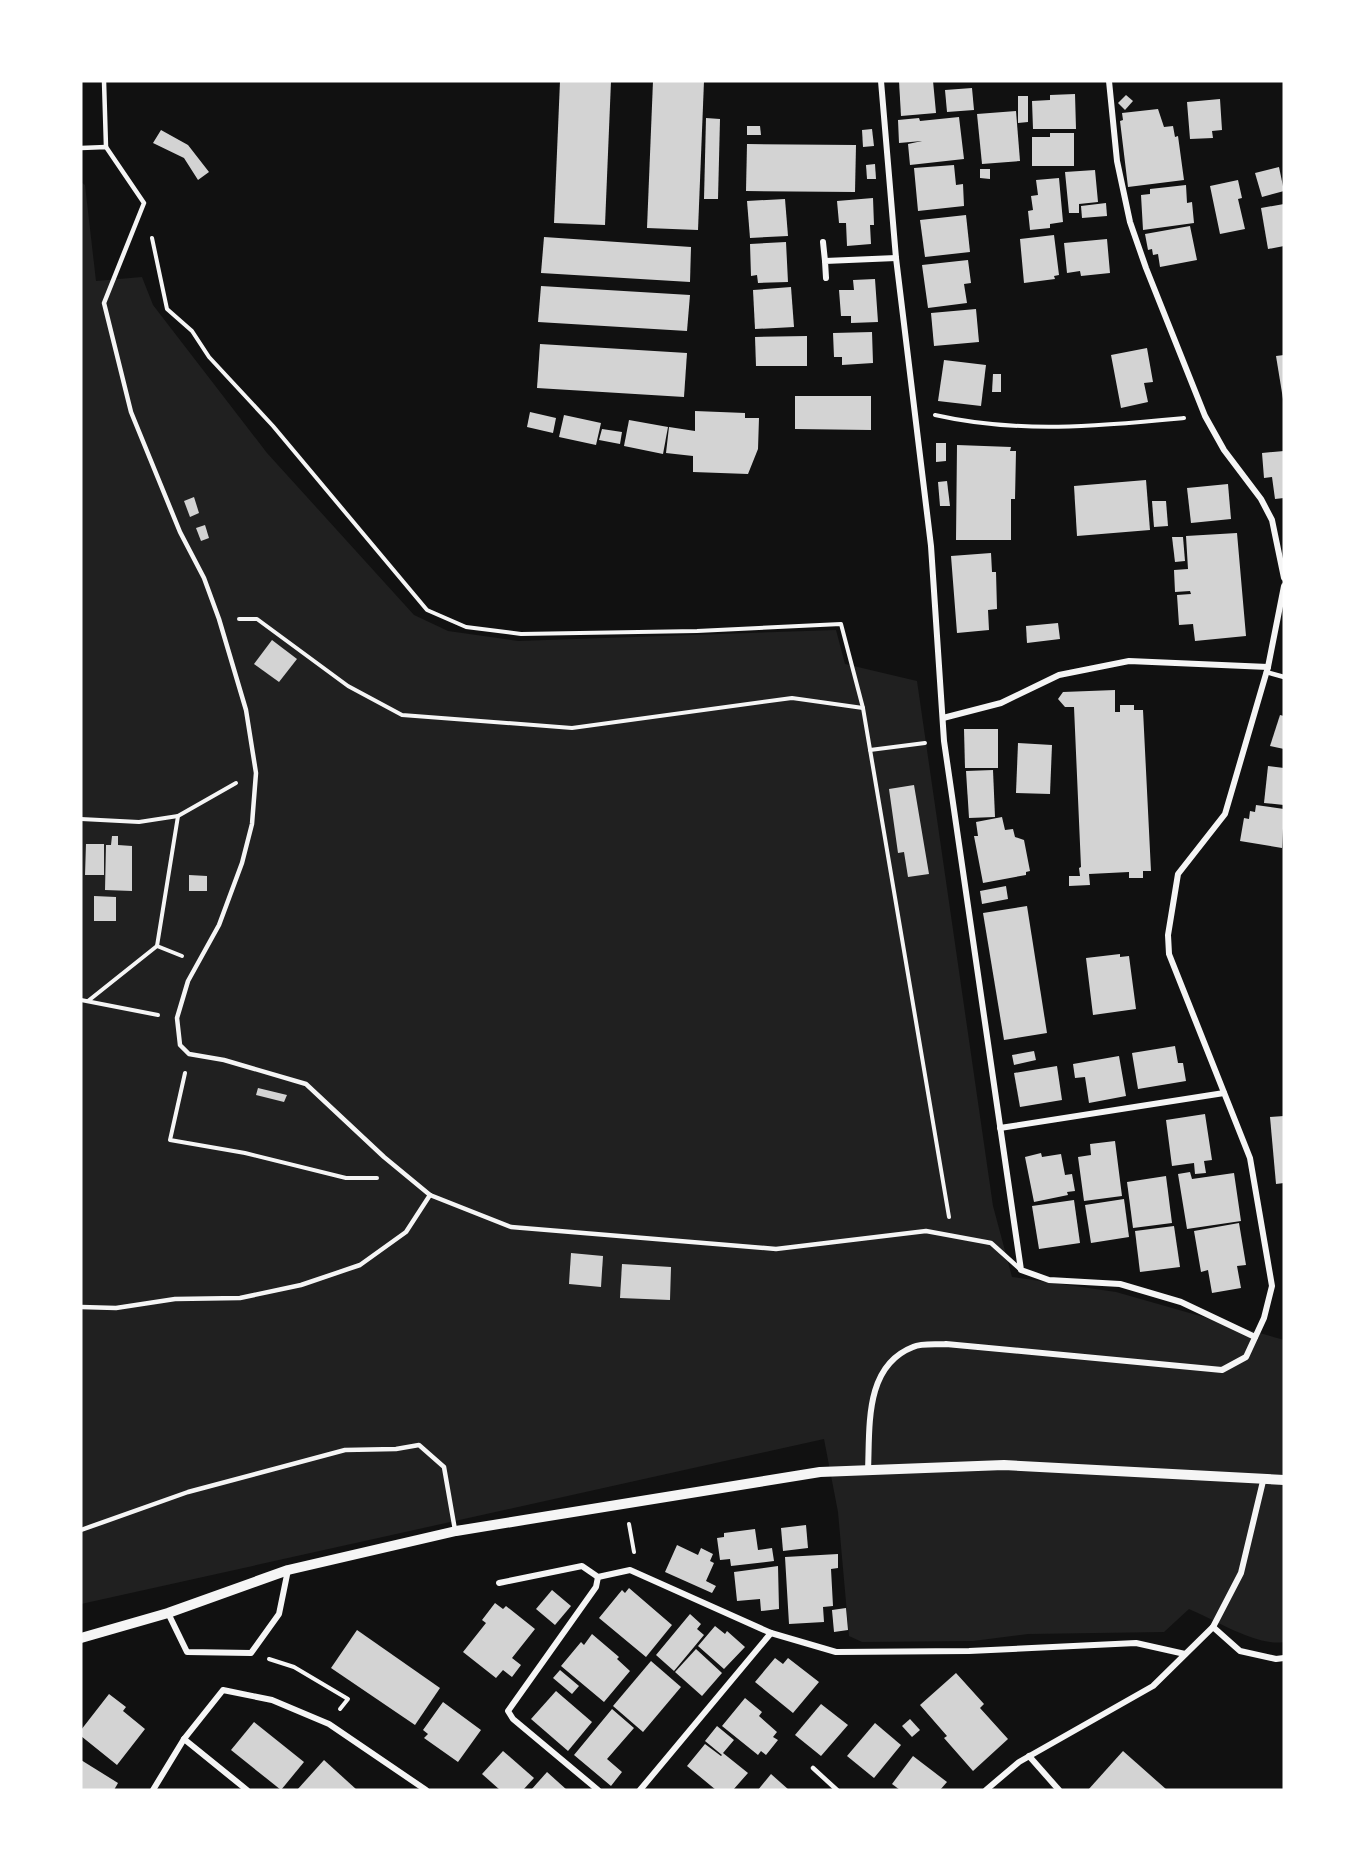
<svg xmlns="http://www.w3.org/2000/svg" width="1365" height="1871" font-family="Mulish,sans-serif">
  <style>
    .green { fill: #202020 }
    .building { fill: #d3d3d3 }
    .lines { fill: none; stroke-linecap: round; stroke-linejoin: round }
    .path { stroke: #f5f5f5; stroke-width: 4 }
    .service { stroke: #f5f5f5; stroke-width: 4.5 }
    .minor { stroke: #f5f5f5; stroke-width: 6 }
    .tertiary { stroke: #f5f5f5; stroke-width: 10 }
  </style>
  <rect width="100%" height="100%" fill="#111"/>
  <path class="green" d="M81,182L85,185L96,281L142,277L153,305L267,453L414,615L448,631L518,641L836,630L845,664L917,681L993,1206L1012,1277L1116,1292L1284,1340V1642C1258,1647 1215,1620 1189,1609L1164,1632L1028,1634L973,1641L862,1642L849,1636L838,1512L824,1439L81,1604Z"/>
  <g class="building">
    <polygon points="560,81 611,81 605,225 554,223"/>
    <polygon points="653,81 704,81 698,230 647,228"/>
    <polygon points="899,81 933,81 936,113 901,116"/>
    <polygon points="972,88 974,110 947,112 945,90"/>
    <polygon points="1075,94 1076,129 1033,129 1032,101 1050,100 1050,95"/>
    <polygon points="1126,95 1133,101 1125,110 1118,103"/>
    <polygon points="1018,96 1028,96 1028,122 1018,123"/>
    <polygon points="1220,99 1222,130 1212,131 1213,138 1190,139 1187,102"/>
    <polygon points="1158,109 1164,127 1173,126 1175,137 1178,136 1184,180 1128,187 1120,121 1123,120 1122,113"/>
    <polygon points="1016,111 1020,161 982,164 977,114"/>
    <polygon points="959,117 964,159 910,165 908,144 922,141 899,143 898,120 919,118 920,121"/>
    <polygon points="706,118 720,119 718,199 704,199"/>
    <polygon points="747,126 760,126 761,135 747,135"/>
    <polygon points="872,129 874,146 863,147 862,130"/>
    <polygon points="161,130 188,145 209,172 198,180 184,158 153,143"/>
    <polygon points="1050,133 1074,133 1074,166 1032,166 1032,137 1050,137"/>
    <polygon points="747,144 856,145 855,192 746,191"/>
    <polygon points="875,164 876,179 867,179 866,165"/>
    <polygon points="954,165 956,185 963,184 964,206 918,211 914,168"/>
    <polygon points="1279,167 1284,191 1262,197 1255,173"/>
    <polygon points="980,169 990,169 990,179 980,178"/>
    <polygon points="1095,170 1098,202 1079,204 1079,213 1069,213 1065,172"/>
    <polygon points="1059,178 1063,222 1050,224 1050,228 1030,230 1028,211 1033,210 1031,196 1038,195 1036,180"/>
    <polygon points="1238,180 1242,198 1238,199 1245,229 1220,234 1210,186"/>
    <polygon points="1186,185 1187,203 1192,202 1194,223 1143,230 1141,195 1150,194 1150,189"/>
    <polygon points="873,198 874,225 870,225 871,244 847,246 846,223 839,223 837,201"/>
    <polygon points="785,199 788,236 750,238 747,201"/>
    <polygon points="1106,203 1107,216 1082,218 1081,206"/>
    <polygon points="1284,204 1284,246 1268,249 1261,208"/>
    <polygon points="966,215 970,252 925,257 920,220"/>
    <polygon points="1190,226 1197,260 1160,267 1158,254 1153,255 1152,249 1148,250 1145,234"/>
    <polygon points="1054,235 1059,275 1054,276 1055,279 1024,283 1020,239"/>
    <polygon points="544,237 691,247 690,282 541,273"/>
    <polygon points="1107,239 1110,273 1081,276 1080,271 1067,273 1064,243"/>
    <polygon points="786,242 788,282 758,283 757,275 751,276 750,244"/>
    <polygon points="968,260 971,283 964,284 967,303 928,308 922,265"/>
    <polygon points="875,279 878,322 851,323 851,316 841,316 839,290 854,290 853,280"/>
    <polygon points="541,286 690,295 687,331 538,322"/>
    <polygon points="791,287 794,327 755,329 753,290"/>
    <polygon points="976,309 979,342 934,346 931,313"/>
    <polygon points="872,332 873,363 842,365 842,357 834,357 833,333"/>
    <polygon points="807,336 807,366 756,366 755,337"/>
    <polygon points="540,344 687,353 684,397 537,388"/>
    <polygon points="1147,348 1153,382 1144,383 1148,402 1121,408 1111,355"/>
    <polygon points="1284,355 1284,399 1283,399 1276,356"/>
    <polygon points="944,360 986,365 981,406 938,401"/>
    <polygon points="993,374 1001,374 1001,392 992,392"/>
    <polygon points="795,396 871,396 871,430 795,429"/>
    <polygon points="695,411 745,413 745,418 759,418 758,449 748,474 693,472 693,456 666,453 669,427 695,431"/>
    <polygon points="530,412 556,418 553,433 527,427"/>
    <polygon points="564,415 601,423 596,445 559,437"/>
    <polygon points="629,420 668,427 663,454 624,446"/>
    <polygon points="602,429 622,432 620,444 599,440"/>
    <polygon points="936,443 946,443 946,461 936,462"/>
    <polygon points="957,445 1011,447 1010,451 1016,451 1015,499 1011,499 1011,540 956,540"/>
    <polygon points="1284,451 1284,498 1275,499 1272,477 1264,478 1262,453"/>
    <polygon points="1146,480 1150,530 1077,536 1074,486"/>
    <polygon points="947,481 950,506 940,506 938,482"/>
    <polygon points="1228,484 1231,519 1191,523 1187,488"/>
    <polygon points="194,497 199,513 190,517 184,501"/>
    <polygon points="1152,501 1166,501 1168,526 1154,527"/>
    <polygon points="205,525 209,538 201,541 196,528"/>
    <polygon points="1237,533 1246,636 1195,641 1193,624 1179,625 1177,595 1191,594 1190,591 1175,592 1174,570 1188,569 1186,536"/>
    <polygon points="1172,537 1183,537 1185,561 1175,562"/>
    <polygon points="991,553 992,572 996,572 997,609 988,610 989,630 957,633 951,556"/>
    <polygon points="1058,623 1060,639 1027,643 1026,626"/>
    <polygon points="272,640 297,659 279,682 254,664"/>
    <polygon points="1115,690 1115,712 1120,712 1120,705 1134,705 1134,710 1143,710 1151,871 1143,871 1143,878 1129,878 1129,872 1089,874 1090,885 1069,886 1069,876 1080,876 1079,868 1081,867 1074,707 1065,707 1058,699 1063,692"/>
    <polygon points="1280,715 1284,716 1284,749 1270,746"/>
    <polygon points="964,729 998,729 998,768 965,768"/>
    <polygon points="1018,743 1052,745 1050,794 1016,793"/>
    <polygon points="1268,766 1284,768 1284,805 1264,803"/>
    <polygon points="993,770 995,817 969,818 966,771"/>
    <polygon points="914,785 929,874 908,877 904,852 898,853 889,789"/>
    <polygon points="1256,805 1284,809 1282,848 1240,841 1244,818 1249,819 1250,811 1255,812"/>
    <polygon points="1002,817 1005,830 1013,829 1015,837 1024,840 1030,871 1026,872 1026,875 983,883 974,836 978,836 976,822"/>
    <polygon points="112,836 118,836 118,845 132,846 132,891 105,890 106,845 111,845"/>
    <polygon points="86,844 104,844 104,875 85,875"/>
    <polygon points="189,875 207,876 207,891 189,891"/>
    <polygon points="1006,886 1008,899 982,904 980,891"/>
    <polygon points="94,896 116,897 116,921 94,921"/>
    <polygon points="1027,906 1047,1033 1004,1040 983,913"/>
    <polygon points="1120,954 1120,957 1129,956 1136,1009 1093,1015 1086,958"/>
    <polygon points="1175,1046 1178,1063 1183,1063 1186,1081 1138,1089 1132,1053"/>
    <polygon points="1034,1051 1036,1060 1014,1065 1012,1055"/>
    <polygon points="1119,1056 1126,1096 1089,1103 1085,1077 1075,1078 1073,1064"/>
    <polygon points="1057,1066 1062,1100 1020,1107 1014,1073"/>
    <polygon points="258,1088 287,1095 284,1102 256,1095"/>
    <polygon points="1205,1114 1212,1160 1204,1161 1206,1173 1195,1174 1194,1163 1172,1166 1166,1120"/>
    <polygon points="1284,1116 1284,1183 1276,1184 1270,1117"/>
    <polygon points="1115,1141 1122,1196 1084,1201 1078,1157 1091,1155 1090,1144"/>
    <polygon points="1041,1153 1042,1157 1061,1154 1065,1175 1072,1174 1075,1191 1067,1192 1068,1195 1034,1202 1025,1157"/>
    <polygon points="1190,1172 1192,1179 1234,1173 1241,1221 1187,1229 1178,1174"/>
    <polygon points="1166,1176 1172,1223 1133,1228 1127,1182"/>
    <polygon points="1124,1199 1129,1237 1091,1243 1085,1205"/>
    <polygon points="1074,1200 1080,1243 1039,1249 1032,1206"/>
    <polygon points="1239,1223 1246,1265 1237,1266 1241,1288 1212,1293 1208,1270 1201,1272 1194,1231"/>
    <polygon points="1174,1226 1180,1267 1140,1272 1135,1231"/>
    <polygon points="571,1253 603,1256 601,1287 569,1284"/>
    <polygon points="622,1264 671,1267 670,1300 620,1298"/>
    <polygon points="806,1525 808,1548 783,1551 781,1528"/>
    <polygon points="755,1529 758,1550 772,1548 774,1561 731,1566 730,1559 720,1560 717,1538 724,1537 724,1533"/>
    <polygon points="677,1545 698,1555 701,1548 713,1554 710,1561 714,1563 706,1581 716,1586 712,1593 665,1572"/>
    <polygon points="838,1554 838,1568 831,1569 833,1606 823,1607 824,1622 789,1624 785,1557"/>
    <polygon points="778,1566 779,1609 761,1611 760,1599 737,1601 734,1572"/>
    <polygon points="629,1588 672,1625 646,1657 599,1618 622,1590 625,1593"/>
    <polygon points="552,1590 571,1606 555,1625 536,1609"/>
    <polygon points="495,1603 503,1609 506,1606 535,1629 512,1658 521,1665 512,1677 503,1670 496,1678 463,1652 486,1623 482,1620"/>
    <polygon points="846,1608 848,1630 834,1632 832,1610"/>
    <polygon points="690,1614 701,1624 697,1629 704,1635 674,1671 656,1655"/>
    <polygon points="715,1626 725,1634 727,1631 745,1647 724,1669 698,1646"/>
    <polygon points="357,1630 440,1688 415,1725 331,1668"/>
    <polygon points="592,1634 619,1657 617,1659 630,1671 604,1702 561,1666 581,1642 584,1645"/>
    <polygon points="696,1649 722,1673 702,1696 675,1672"/>
    <polygon points="775,1658 783,1664 788,1658 819,1682 793,1713 755,1682"/>
    <polygon points="651,1661 681,1687 643,1732 613,1706"/>
    <polygon points="560,1670 579,1686 572,1694 553,1678"/>
    <polygon points="956,1673 984,1704 980,1708 1008,1739 973,1771 944,1738 947,1736 920,1705"/>
    <polygon points="556,1691 592,1722 568,1751 531,1719"/>
    <polygon points="109,1694 126,1707 123,1711 145,1729 117,1765 81,1736 81,1730"/>
    <polygon points="745,1698 762,1712 759,1716 777,1732 773,1737 778,1740 766,1755 761,1751 758,1755 722,1726"/>
    <polygon points="443,1702 481,1730 458,1762 424,1738 428,1734 423,1730"/>
    <polygon points="821,1704 848,1725 821,1756 795,1735"/>
    <polygon points="612,1709 634,1728 607,1759 622,1772 611,1786 574,1755"/>
    <polygon points="910,1719 920,1730 912,1737 902,1726"/>
    <polygon points="254,1722 304,1762 281,1790 231,1750"/>
    <polygon points="875,1723 901,1745 874,1778 847,1756"/>
    <polygon points="717,1726 734,1740 723,1753 748,1773 733,1790 716,1790 687,1766 705,1744 721,1756 722,1755 705,1741"/>
    <polygon points="503,1751 534,1778 523,1790 500,1790 482,1774"/>
    <polygon points="1123,1751 1167,1790 1088,1790"/>
    <polygon points="913,1756 947,1782 940,1790 900,1790 892,1784"/>
    <polygon points="81,1760 118,1783 114,1790 81,1790"/>
    <polygon points="324,1760 357,1790 297,1790"/>
    <polygon points="547,1772 567,1790 531,1790"/>
    <polygon points="771,1774 789,1790 758,1790"/>
  </g>
  <g class="lines">
    <g class="path">
      <polyline points="152,238 167,309 192,331 209,357 273,426 427,610 466,627 521,634 697,631 841,624 863,708 949,1217"/>
      <path d="M935,415C1018,434 1100,426 1184,418"/>
      <polyline points="239,619 257,619 348,686 402,715 572,728 792,698 863,708"/>
      <polyline points="870,750 925,743"/>
      <polyline points="81,819 139,822 178,816"/>
      <polyline points="157,946 182,956"/>
      <polyline points="81,1000 158,1015"/>
      <polyline points="88,1001 157,946 178,816 236,783"/>
      <polyline points="185,1073 170,1140 245,1153 346,1178 377,1178"/>
      <polyline points="629,1524 634,1552"/>
      <polyline points="269,1659 294,1667 348,1699 340,1709"/>
    </g>
    <g class="service">
      <polyline points="104,81 106,147"/>
      <polyline points="81,148 106,147 144,203 104,303 131,412 180,532 204,578 219,619 246,710 256,773 252,824 242,863 219,925 188,981 177,1018 180,1045 189,1054 224,1060 306,1084 384,1157 430,1195 511,1227 776,1249 926,1231 991,1243 1021,1270"/>
      <polyline points="1266,672 1284,677"/>
      <polyline points="81,1307 116,1308 175,1299 240,1298 301,1285 360,1265 406,1232 430,1195"/>
      <polyline points="81,1530 188,1492 345,1450 396,1449 419,1445 444,1467 455,1530"/>
      <polyline points="813,1768 837,1790"/>
    </g>
    <g class="minor">
      <polyline points="881,81 896,258 931,546 944,741 1021,1270 1049,1280 1120,1284 1181,1302 1255,1337"/>
      <polyline points="1109,81 1117,161 1130,222 1146,268 1205,416 1224,450 1261,499 1272,520 1284,578"/>
      <polyline points="823,242 825,261"/>
      <polyline points="826,278 825,261 896,258"/>
      <polyline points="943,718 1001,703 1059,675 1129,661 1268,667"/>
      <polyline points="1000,1128 1224,1093"/>
      <path d="M868,1470C870,1427 864,1366 913,1347C922,1343 936,1345 946,1344L1222,1370L1246,1357L1264,1318L1272,1286L1250,1158L1169,954L1168,935L1178,874L1225,814L1268,667L1284,586"/>
      <polyline points="598,1577 596,1587 508,1711 513,1719 598,1790"/>
      <polyline points="499,1583 582,1566 598,1577 630,1570 771,1633 836,1652 969,1651 1136,1643 1185,1654"/>
      <polyline points="168,1613 187,1652 251,1653 279,1614 288,1570"/>
      <polyline points="1213,1627 1240,1651 1276,1659 1284,1658"/>
      <polyline points="184,1739 247,1790"/>
      <polyline points="1029,1756 1059,1790"/>
      <polyline points="153,1790 184,1739 223,1690 272,1700 329,1724 426,1790"/>
      <polyline points="640,1790 771,1633"/>
      <polyline points="986,1790 1019,1762 1153,1686 1213,1627 1241,1573 1264,1477"/>
    </g>
    <polyline class="tertiary" points="81,1638 168,1613 288,1570 456,1531 820,1472 1004,1465 1284,1480"/>
  </g>
  <rect width="1365" height="1871" fill="none" stroke="#ffffff" stroke-width="165"/>
</svg>
